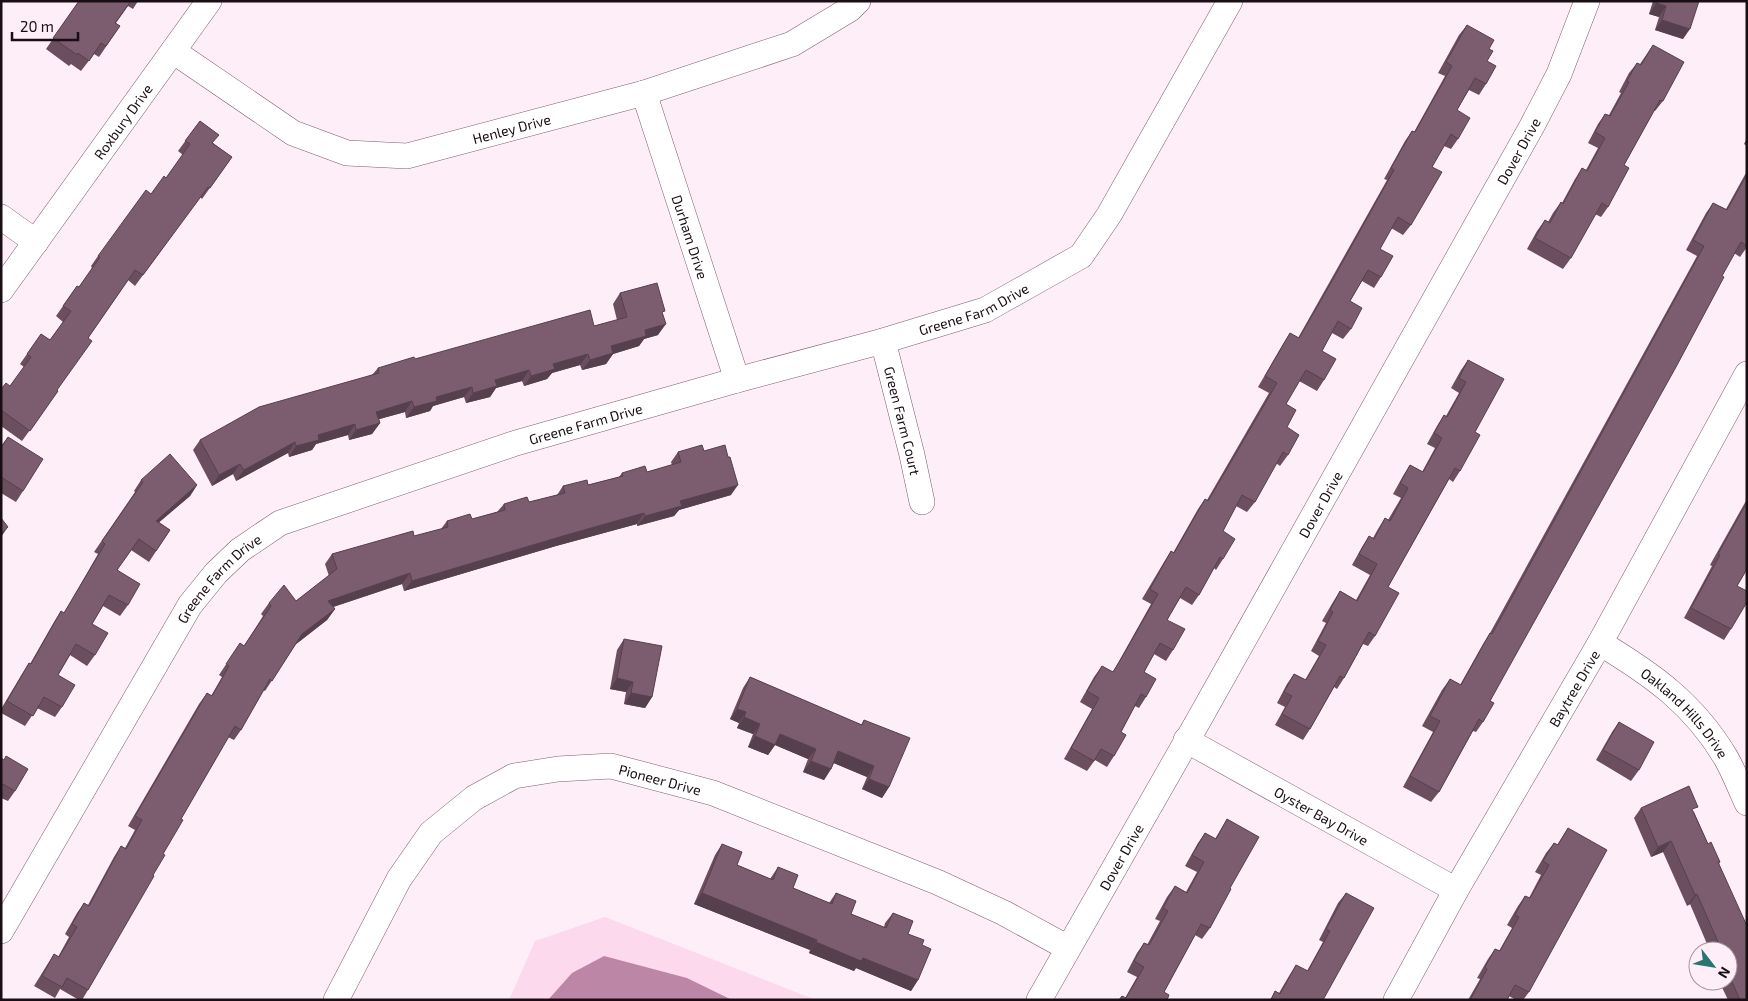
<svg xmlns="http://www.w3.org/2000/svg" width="1748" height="1001" font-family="'Exo 2',sans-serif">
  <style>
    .green { fill: #fdd9ed }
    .water { fill: #bc86a6 }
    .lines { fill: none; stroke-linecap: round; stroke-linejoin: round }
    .street-casing { stroke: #7f5f71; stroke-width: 26 }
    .street { stroke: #fff; stroke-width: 25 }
    .wall { fill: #6b4f5f }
    .shaded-wall { fill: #57404e }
    .building { fill: #7c5c6f; stroke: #57404e }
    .labels { text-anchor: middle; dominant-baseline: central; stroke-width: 4; stroke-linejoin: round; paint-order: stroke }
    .street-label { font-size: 14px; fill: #1a0e15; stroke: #feeef7 }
  </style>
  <rect width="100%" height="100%" fill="#feeef7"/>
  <polygon class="green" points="605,917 816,1000 509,1000 535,941"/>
  <polygon class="water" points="604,956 687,978 732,1000 548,1000 572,973"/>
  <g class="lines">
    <g class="street-casing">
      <g id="street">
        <path id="s1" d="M173,51L293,133L347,153L407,156L644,93L792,44L850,9L858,1"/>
        <path id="s2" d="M644,93L737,380"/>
        <polyline points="1,217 36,242"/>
        <path id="s3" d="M1,290L209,1"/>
        <path id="s4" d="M883,341L912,455L922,502"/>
        <path id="s5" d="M1600,643C1653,675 1694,704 1726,758C1734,772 1740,788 1747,803"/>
        <path id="s6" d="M1186,740L1456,890"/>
        <path id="s7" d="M1,931L190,605L216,573L240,550L280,523L516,443L737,380L883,341L985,310L1081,256L1109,215L1230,1"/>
        <path id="s8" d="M336,1000L399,879L431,833L474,798L514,776L558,769L611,766L713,793L937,882L1004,913L1068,948"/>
        <path id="s9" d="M1039,1000L1201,716L1532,126L1559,74L1587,1"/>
        <path id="s10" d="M1396,1000L1456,890L1600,643L1747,374"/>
      </g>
    </g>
    <use href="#street" class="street"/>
  </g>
  <g class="wall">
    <polygon points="79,1 138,1 133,9 128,6 116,23 120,26 99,57 94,54 81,71 71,64 69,66 46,49"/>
    <polygon points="1653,1 1699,1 1683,39 1655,30 1659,17 1649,14"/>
    <polygon points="1467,25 1489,49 1487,61 1486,84 1479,95 1469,90 1457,110 1458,139 1451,149 1444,146 1432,167 1411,225 1403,235 1391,228 1380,249 1381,277 1374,288 1362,281 1350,301 1351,329 1343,339 1332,333 1322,351 1324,380 1317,391 1299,381 1286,404 1288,455 1280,466 1276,463 1255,502 1247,512 1236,506 1223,531 1223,559 1216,570 1214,568 1199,595 1192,605 1180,598 1167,620 1173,650 1166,661 1154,654 1144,672 1146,697 1139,708 1135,706 1121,732 1114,756 1107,767 1095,760 1087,771 1064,759 1092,709 1080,702 1094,677 1102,666 1112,672 1114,670 1151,604 1142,599 1164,562 1171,551 1173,553 1198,509 1205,499 1207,500 1269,393 1258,387 1283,344 1290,333 1298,338 1320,299 1387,180 1384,179 1405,141 1412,131 1414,132 1445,76 1438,73 1459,35"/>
    <polygon points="1653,45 1663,101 1655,111 1654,111 1624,165 1608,207 1601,217 1595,214 1571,258 1563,269 1527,249 1537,231 1545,220 1548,222 1553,213 1561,202 1562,203 1575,179 1582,168 1586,170 1598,148 1588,143 1598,124 1605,114 1609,115 1621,93 1619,92 1629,73 1637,63 1640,64"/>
    <polygon points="200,121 213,143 232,157 202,199 200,197 135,286 128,280 88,338 57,390 58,391 22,441 1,426 1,389 10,386 24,367 20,364 41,334 50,340 63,322 56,316 77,286 79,287 92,268 91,266 98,256 151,194 166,178 183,155 178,151"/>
    <polygon points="1747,138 1747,146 1744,144"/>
    <polygon points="1747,171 1747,247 1740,257 1734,253 1490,701 1483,722 1476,732 1473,731 1439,792 1431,802 1403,787 1433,732 1422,726 1442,690 1450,679 1460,685 1483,644 1490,633 1697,256 1686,250 1706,213 1713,203 1726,209"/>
    <polygon points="620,293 663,314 658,335 644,339 639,346 613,354 606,364 582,370 580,365 552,373 547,379 524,386 522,381 496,388 490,397 466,403 464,397 433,406 430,411 406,418 405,412 379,419 380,423 372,434 349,440 348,435 316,444 312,450 289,457 288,453 236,481 233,474 212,486 193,450 200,440 372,375 378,368 415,359 594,326 617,320 613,304"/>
    <polygon points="1468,360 1475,432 1460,471 1453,482 1449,479 1388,587 1375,636 1368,646 1363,644 1344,678 1337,689 1334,687 1310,729 1303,740 1275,725 1285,707 1277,703 1287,684 1294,674 1305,680 1319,656 1311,651 1326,623 1322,621 1333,602 1340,591 1356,600 1370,575 1352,565 1362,547 1369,536 1373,538 1378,529 1385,518 1388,520 1401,498 1393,494 1403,476 1410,465 1422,472 1435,448 1427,444 1437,426 1444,415 1446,416 1459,393 1451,388 1461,370"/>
    <polygon points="8,437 23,491 16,502 1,493 1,446"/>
    <polygon points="704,451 731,495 679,510 674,516 637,526 637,524 556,546 404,591 402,584 333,607 335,609 327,620 296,644 265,691 263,690 241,730 234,740 228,737 181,819 163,854 88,990 82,1000 79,1000 60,989 55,998 34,986 47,965 54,954 58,957 69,937 65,934 77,913 84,903 88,905 114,857 121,846 125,848 135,830 128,826 199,704 207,693 211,696 222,677 219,675 240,643 244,646 263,616 261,614 269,603 296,601 329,576 325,564 332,554 414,536 441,529 447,521 472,519 497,512 504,504 529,502 557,495 563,486 588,485 619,477 622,473 647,472 672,465 671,462 678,452"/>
    <polygon points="141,480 197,485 190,496 159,522 170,530 149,562 131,550 117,570 128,605 120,616 103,606 92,624 95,655 87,666 70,655 58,675 62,707 55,717 37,708 25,726 1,713 1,709 22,674 29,663 30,664 54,622 61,611 64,613 98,554 94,552 135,492 134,491"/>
    <polygon points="1747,499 1747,569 1737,586 1731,629 1724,640 1684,618 1712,566 1710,565"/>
    <polygon points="624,639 652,697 645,708 624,704 626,692 610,689 617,650"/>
    <polygon points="750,677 861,725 864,720 889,787 882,798 862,789 867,777 834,763 831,769 824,780 803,772 808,759 775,745 768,755 748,747 753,734 737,728 739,723 730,719 743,688"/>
    <polygon points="1619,722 1639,770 1631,781 1596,760 1612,732"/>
    <polygon points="1,758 15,791 8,801 1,798"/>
    <polygon points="1641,808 1694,812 1708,844 1720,862 1719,864 1747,1000 1728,1000 1719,981 1728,981 1728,951 1710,951 1690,904 1687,906 1663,852 1651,857 1634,818"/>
    <polygon points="1227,819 1230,888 1210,928 1202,939 1195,935 1164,992 1167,1000 1119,1000 1122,996 1125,998 1137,977 1127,972 1137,953 1144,943 1147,945 1160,921 1155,919 1167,897 1175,886 1186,892 1197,872 1185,866 1198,843 1205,833 1215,839"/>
    <polygon points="1568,828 1529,992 1523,1000 1516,1000 1509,996 1507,1000 1468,1000 1480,979 1477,978 1488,959 1495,949 1499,951 1512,928 1507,925 1518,906 1525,896 1529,898 1541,875 1535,872 1546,853 1554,843 1557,845"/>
    <polygon points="722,844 737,865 770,879 778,867 793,888 829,903 836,893 851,914 884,927 885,923 893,913 908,934 922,945 918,980 911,991 856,968 854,971 809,953 810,950 694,904 715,855"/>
    <polygon points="1346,893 1323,1000 1270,1000 1275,991 1279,993 1289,976 1296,965 1307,971 1323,942 1319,940 1338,903"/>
  </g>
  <g class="shaded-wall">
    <polygon points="1656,3 1666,6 1659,17 1649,14"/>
    <polygon points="1662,20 1690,29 1683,39 1655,30"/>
    <polygon points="666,324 658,335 644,339 639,346 613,354 606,364 582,370 590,360 611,346 645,330"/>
    <polygon points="588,354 580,365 552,373 547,379 524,386 531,376 553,364"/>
    <polygon points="529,370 522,381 496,388 490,397 466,403 473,393 495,380"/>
    <polygon points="472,387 464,397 433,406 430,411 406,418 414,407 436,397"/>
    <polygon points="412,401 405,412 369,422 376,412"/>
    <polygon points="380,423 372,434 349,440 356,430"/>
    <polygon points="355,424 348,435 316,444 312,450 289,457 296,446 318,435"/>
    <polygon points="295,442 288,453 236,481 244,470"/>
    <polygon points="240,464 233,474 212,486 219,475"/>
    <polygon points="197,485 190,496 149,531 156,521"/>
    <polygon points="738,485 731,495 679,510 674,516 637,526 645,516 680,501"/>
    <polygon points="644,513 637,524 556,546 404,591 412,581 563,536"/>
    <polygon points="8,527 1,537 1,533"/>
    <polygon points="410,573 402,584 321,611 328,601"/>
    <polygon points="335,609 327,620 295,645 302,634"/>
    <polygon points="617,678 633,682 626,692 610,689"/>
    <polygon points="631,693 652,697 645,708 624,704"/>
    <polygon points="737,709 746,712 739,723 730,719"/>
    <polygon points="744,717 760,724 753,734 737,728"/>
    <polygon points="780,734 816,749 808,759 775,745 768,755 748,747 755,736"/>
    <polygon points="838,751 874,766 867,777 831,762"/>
    <polygon points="811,761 831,769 824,780 803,772"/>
    <polygon points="869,779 889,787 882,798 862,789"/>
    <polygon points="1671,841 1663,852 1651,857 1658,847"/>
    <polygon points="702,893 817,940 810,950 694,904"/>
    <polygon points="1697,894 1690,904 1687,906 1695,895"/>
    <polygon points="816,942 863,958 918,980 911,991 856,968 854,971 809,953"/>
  </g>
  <g class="building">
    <polygon points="79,1 131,1 115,23 120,26 106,46 101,43 89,61 78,53 77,55 53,38"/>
    <polygon points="1657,1 1699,1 1690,29 1662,20 1666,6 1656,3"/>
    <polygon points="1467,25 1494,40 1489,49 1493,51 1487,61 1496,66 1486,84 1475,78 1457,110 1470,118 1458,139 1451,134 1432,167 1442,172 1411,225 1398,217 1380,249 1393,256 1381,277 1368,270 1350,301 1362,308 1351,329 1338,321 1322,351 1336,359 1324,380 1306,370 1286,404 1296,410 1287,427 1299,435 1288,455 1283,452 1255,502 1242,495 1223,531 1235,539 1223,559 1220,557 1199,595 1186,587 1167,620 1185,629 1173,650 1160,643 1144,672 1156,679 1146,697 1141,694 1121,732 1126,735 1114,756 1101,749 1094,761 1071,748 1099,698 1087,691 1102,666 1113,672 1121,659 1158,594 1150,589 1171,551 1174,553 1205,499 1208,501 1277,383 1265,376 1290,333 1299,338 1328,288 1394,170 1391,168 1412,131 1415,132 1452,66 1446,62"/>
    <polygon points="1653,45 1684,62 1663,101 1660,100 1624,165 1629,168 1608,207 1602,203 1571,258 1535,238 1545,220 1550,223 1561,202 1563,204 1582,168 1587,171 1605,138 1595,132 1605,114 1610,116 1629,82 1627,81 1637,63 1641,65"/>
    <polygon points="200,121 219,135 212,143 232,157 210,188 208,187 143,275 135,270 88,338 92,341 57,390 58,391 30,431 1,410 1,389 6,383 10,386 31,357 27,354 41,334 50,340 71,311 63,306 77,286 79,287 100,257 98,256 146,190 151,194 164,176 166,178 190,144 185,141"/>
    <polygon points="1747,174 1747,246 1741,242 1722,276 1724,277 1676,367 1490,701 1494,703 1483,722 1479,719 1439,792 1410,776 1440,721 1430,716 1450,679 1461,685 1490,633 1492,634 1704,246 1693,240 1713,203 1727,210"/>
    <polygon points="657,283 665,311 662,312 666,324 645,330 646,336 611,346 613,353 590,360 588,354 553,364 555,369 531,376 529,370 495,380 497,386 473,393 472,387 436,397 437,401 414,407 412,401 376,412 380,423 356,430 355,424 318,435 319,440 296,446 295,442 244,470 240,464 219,475 200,440 259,407 379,373 378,368 414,357 415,359 590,310 594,326 627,317 620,293"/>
    <polygon points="1468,360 1504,379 1475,432 1480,435 1460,471 1455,468 1388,587 1399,593 1375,636 1369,632 1344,678 1340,676 1310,729 1282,714 1292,696 1284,692 1294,674 1306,680 1326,645 1318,641 1333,612 1330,610 1340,591 1357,601 1377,564 1359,554 1369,536 1374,539 1385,518 1390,521 1408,488 1400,483 1410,465 1423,472 1442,438 1434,433 1444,415 1447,417 1466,382 1459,378"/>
    <polygon points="8,437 43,459 23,491 1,477 1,448"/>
    <polygon points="702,445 704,451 725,445 728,457 730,457 738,485 680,501 682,506 645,516 644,513 563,536 412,581 410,573 328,601 335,609 302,634 272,681 270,679 241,730 235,726 181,819 183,820 163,854 165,855 153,875 154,876 88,990 67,978 62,987 42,976 54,954 59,957 77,927 72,924 84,903 89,906 121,846 126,849 142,820 135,816 207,693 212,696 229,666 226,664 240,643 244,646 271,606 269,603 284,585 296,601 337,569 332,554 413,531 414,536 448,527 447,521 470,514 472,519 505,510 504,504 527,497 529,502 565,493 563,486 587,480 588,485 623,476 622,473 645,466 647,472 681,462 678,452"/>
    <polygon points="170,454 197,485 156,521 170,530 156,551 139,539 117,570 140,584 128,605 109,595 92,624 108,633 95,655 76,644 58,675 75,685 62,707 44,697 33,716 7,701 29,663 31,664 61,611 64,613 105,544 102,541 143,482 141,480"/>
    <polygon points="1747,502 1747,569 1737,586 1747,591 1747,602 1731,629 1691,608 1720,555 1718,554"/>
    <polygon points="1,518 8,527 1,533"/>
    <polygon points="624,639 662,646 652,697 631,693 633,682 617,678"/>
    <polygon points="750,677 862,725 864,720 910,738 889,787 869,779 874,766 838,751 831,769 811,761 816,749 780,734 775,745 755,736 760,724 744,717 746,712 737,709"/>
    <polygon points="1619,722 1654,742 1639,770 1603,750"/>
    <polygon points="6,756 28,769 15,791 1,783 1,758 4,760"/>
    <polygon points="1689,786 1698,807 1692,809 1708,844 1711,842 1720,862 1718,862 1747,926 1747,1000 1740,1000 1728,973 1728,951 1722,951 1697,894 1695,895 1671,841 1658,847 1641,808"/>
    <polygon points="1227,819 1259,837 1230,888 1231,889 1210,928 1201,924 1164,992 1169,995 1167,1000 1119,1000 1122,996 1126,998 1144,967 1134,961 1144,943 1149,945 1168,911 1163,908 1175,886 1187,893 1204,862 1192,855 1205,833 1216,839"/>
    <polygon points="1568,828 1607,850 1529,992 1515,985 1507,1000 1470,1000 1487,969 1485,967 1495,949 1500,951 1519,917 1515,915 1525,896 1530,898 1549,865 1543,861 1554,843 1558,845"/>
    <polygon points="722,844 742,852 737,865 773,880 778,867 798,875 793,888 832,904 836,893 856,901 851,914 886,928 893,913 913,921 908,934 924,940 922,945 931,949 918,980 863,958 861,961 816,942 817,940 702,893"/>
    <polygon points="1346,893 1374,908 1323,1000 1271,1000 1275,991 1280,994 1296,965 1308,971 1330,931 1326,929"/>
  </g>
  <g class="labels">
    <g class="street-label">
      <text stroke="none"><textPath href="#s3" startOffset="208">Roxbury Drive</textPath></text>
      <text stroke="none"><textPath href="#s1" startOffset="371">Henley Drive</textPath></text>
      <text stroke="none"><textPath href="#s9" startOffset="975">Dover Drive</textPath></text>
      <text stroke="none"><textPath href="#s2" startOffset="151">Durham Drive</textPath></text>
      <text stroke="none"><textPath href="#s7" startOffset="1226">Greene Farm Drive</textPath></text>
      <text stroke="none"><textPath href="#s4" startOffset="82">Green Farm Court</textPath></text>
      <text stroke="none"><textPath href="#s7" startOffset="821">Greene Farm Drive</textPath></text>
      <text stroke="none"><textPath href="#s9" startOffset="570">Dover Drive</textPath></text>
      <text stroke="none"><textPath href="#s7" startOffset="416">Greene Farm Drive</textPath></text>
      <text stroke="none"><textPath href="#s10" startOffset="359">Baytree Drive</textPath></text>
      <text stroke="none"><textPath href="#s5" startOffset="111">Oakland Hills Drive</textPath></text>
      <text stroke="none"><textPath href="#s8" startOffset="442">Pioneer Drive</textPath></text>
      <text stroke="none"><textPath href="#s6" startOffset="155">Oyster Bay Drive</textPath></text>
      <text stroke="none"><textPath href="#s9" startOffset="165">Dover Drive</textPath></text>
    </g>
  </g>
  <rect width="1748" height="1001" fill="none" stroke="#1a0e15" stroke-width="5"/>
  <g transform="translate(1713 966) rotate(121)"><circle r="24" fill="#feeef7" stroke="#a3949d"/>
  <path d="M0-4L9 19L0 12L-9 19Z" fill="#2a7472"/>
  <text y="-8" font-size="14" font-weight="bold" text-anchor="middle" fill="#1a0e15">N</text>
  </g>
  <path d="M12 32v8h66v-8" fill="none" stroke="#1a0e15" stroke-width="2.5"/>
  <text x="20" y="32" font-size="15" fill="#1a0e15" stroke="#feeef7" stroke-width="4" paint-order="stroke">20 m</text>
</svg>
